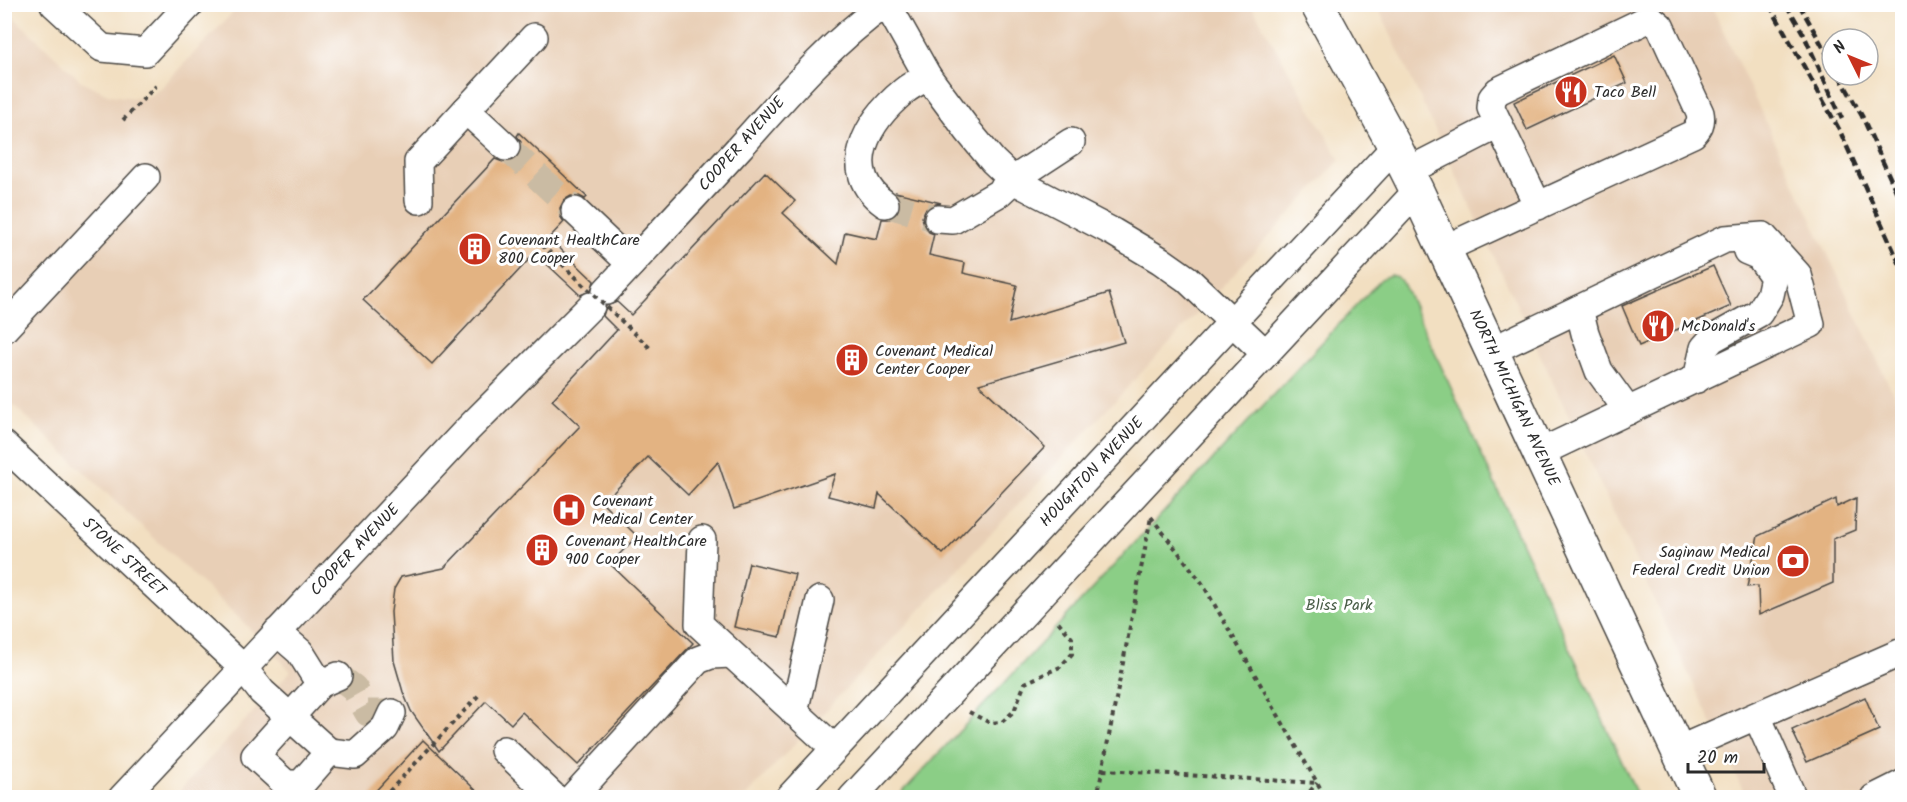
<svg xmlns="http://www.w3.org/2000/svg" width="1907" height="802" font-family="Kalam,sans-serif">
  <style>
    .built { fill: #e8cfb6 }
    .green { fill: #8bce86; stroke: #5b7c58; stroke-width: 1.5 }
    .building { fill: #e3b382 }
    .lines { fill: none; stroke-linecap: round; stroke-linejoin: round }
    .minor-tunnel { stroke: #cabba3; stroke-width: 27; stroke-dasharray: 27 14; stroke-linecap: butt }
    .minor-casing { stroke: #494642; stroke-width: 30 }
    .major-casing { stroke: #494642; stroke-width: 36 }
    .path { stroke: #494642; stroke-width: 4; stroke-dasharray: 4.5 4.5; stroke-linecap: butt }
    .minor { stroke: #fff; stroke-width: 27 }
    .major { stroke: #fff; stroke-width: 33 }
    .rail { stroke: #2b2b2b; stroke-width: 4.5; stroke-dasharray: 9 4.5; stroke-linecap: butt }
    .path-bridge { stroke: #494642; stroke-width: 4; stroke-dasharray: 4.5 4.5; stroke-linecap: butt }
    .labels { text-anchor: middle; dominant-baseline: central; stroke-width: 6; stroke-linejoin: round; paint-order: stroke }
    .poi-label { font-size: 16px; fill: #2b2b2b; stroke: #fff; text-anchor: start }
    .street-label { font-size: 16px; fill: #2b2b2b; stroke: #fff }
    .park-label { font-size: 16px; fill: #485c46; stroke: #fff }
  </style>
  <rect width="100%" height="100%" fill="#fff"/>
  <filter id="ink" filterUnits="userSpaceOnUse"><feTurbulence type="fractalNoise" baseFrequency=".0167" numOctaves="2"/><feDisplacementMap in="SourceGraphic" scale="12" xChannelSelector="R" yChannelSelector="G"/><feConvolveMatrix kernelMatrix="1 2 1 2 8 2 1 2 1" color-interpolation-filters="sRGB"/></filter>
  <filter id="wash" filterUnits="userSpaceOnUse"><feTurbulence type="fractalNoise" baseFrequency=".008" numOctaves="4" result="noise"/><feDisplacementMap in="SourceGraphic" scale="24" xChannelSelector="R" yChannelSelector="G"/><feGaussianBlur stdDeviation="1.35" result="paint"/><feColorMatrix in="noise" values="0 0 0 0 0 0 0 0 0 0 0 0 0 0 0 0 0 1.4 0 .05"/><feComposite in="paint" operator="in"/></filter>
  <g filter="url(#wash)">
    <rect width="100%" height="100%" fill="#f2dfc1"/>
    <g class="built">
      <polygon points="240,5 1251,5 1340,160 745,797 174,797 291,671 243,622 5,397 4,8 81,81 110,95 134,98 149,96 161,88"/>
      <polygon points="1377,5 1711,5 1902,413 1902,797 1746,797"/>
    </g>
    <polygon class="green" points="1390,275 1397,277 1403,283 1638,797 898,797 1381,279"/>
    <g id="blocks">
      <g class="building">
        <polygon points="1614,55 1627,83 1527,130 1514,102"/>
        <polygon points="519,133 587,197 585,199 579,196 571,196 564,200 560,208 560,216 564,222 549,238 594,281 591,291 580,295 535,253 432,364 363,300 495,159 503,162 510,162 517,158 521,150 521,142 517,136"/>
        <polygon points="765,172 795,201 783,213 838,264 845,232 877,239 882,219 890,219 896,215 900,208 900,200 896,192 941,203 931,205 925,210 922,217 924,226 929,232 934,234 929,255 965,263 963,273 1017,285 1009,323 1109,293 1124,342 979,384 1045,447 943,554 879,494 876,508 828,496 835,474 734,509 718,462 688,495 648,457 603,503 637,536 610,564 693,643 578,765 522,712 511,724 486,701 439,751 411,711 403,692 394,661 391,612 394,589 401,577 444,568 580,426 552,400 617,330 603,316 606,306 617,302 631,315"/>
        <polygon points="1713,266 1731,306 1639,346 1622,306"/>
        <polygon points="1856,498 1855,530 1833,539 1833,583 1759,615 1758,586 1747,587 1758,536 1836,499 1837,507"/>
        <polygon points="749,563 795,574 780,637 734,627"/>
        <polygon points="1865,697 1879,730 1807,762 1792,730"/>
        <polygon points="423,740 484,798 369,798"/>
      </g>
    </g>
  </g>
  <g filter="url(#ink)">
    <use href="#blocks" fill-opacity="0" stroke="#494642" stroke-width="1.5"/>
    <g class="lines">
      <g class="minor-tunnel">
        <polyline points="506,147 575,211"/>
        <polyline points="885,204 938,219"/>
        <polyline points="338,676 354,688 368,713 392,713"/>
      </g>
      <g class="minor-casing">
        <g id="minor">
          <polyline points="54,4 102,48 145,52 190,4"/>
          <polyline points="887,4 928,77 969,132 993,161 1013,180 1113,232 1160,260 1187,279 1265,353"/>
          <polyline points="506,147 466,110 534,37"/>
          <polyline points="1408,171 1498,125"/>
          <polyline points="419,200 418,162 466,110"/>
          <path d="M885,204C837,170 869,120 904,91C911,85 920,81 928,77"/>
          <polyline points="575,211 631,264"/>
          <polyline points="938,219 953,220 999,193 1013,180 1071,142"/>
          <path d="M1444,249L1693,134C1699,127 1702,123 1700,113L1660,26L1654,21L1646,20L1498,91L1492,98L1491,108L1538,206"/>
          <path d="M606,291C650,244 695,196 739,148C785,97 828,45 885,4"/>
          <polyline points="1579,309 1585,333 1599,371 1628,411"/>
          <polyline points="4,329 146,177"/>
          <polyline points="1491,351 1725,239 1763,236 1798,275 1811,324 1539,453"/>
          <polyline points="1697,379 1704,348 1712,339 1759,313 1770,295 1774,277 1759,256 1747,251"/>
          <polyline points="4,445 243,668 262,692 329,752 301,784 286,784 255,756 320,684 338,676"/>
          <polyline points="702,540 699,624 834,748"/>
          <polyline points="277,632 300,652 320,684"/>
          <polyline points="794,712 820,600"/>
          <polyline points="1757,716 1793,798"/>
          <polyline points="504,750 555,798"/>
          <polyline points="1678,750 1902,652"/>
          <polyline points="329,752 355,755 385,728 392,713"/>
          <polyline points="122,798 467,430 591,306"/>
          <polyline points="572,798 698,660 711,655 731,654"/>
          <polyline points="789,798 1395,147"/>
          <polyline points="852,798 1417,191"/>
          <polyline points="1874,798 1902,784"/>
        </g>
      </g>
      <g class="major-casing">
        <polyline id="major" points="1317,4 1395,147 1417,191 1700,798"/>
      </g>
      <g class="path">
        <polyline points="123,120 156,86"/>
        <polyline points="1151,517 1202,583 1326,798"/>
        <polyline points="969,712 990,723 1002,722 1014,711 1025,683 1060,667 1072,654 1072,638 1056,619"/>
        <polyline points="1103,770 1317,783"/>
        <polyline points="383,798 479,695"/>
        <polyline points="1097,798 1151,517"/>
        <polyline points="1304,798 1317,783"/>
      </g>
      <use href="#minor" class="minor"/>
      <use href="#major" class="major"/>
      <g class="rail">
        <polyline points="1769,4 1839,129 1902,269"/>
        <polyline points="1786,4 1803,33 1842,119"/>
        <polyline points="1799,4 1832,63"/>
        <polyline points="1839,75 1862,116 1902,204"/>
      </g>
      <polyline class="path-bridge" points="542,245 652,350"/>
    </g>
  </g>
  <defs>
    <g id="restaurant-disc" transform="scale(1.725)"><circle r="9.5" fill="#c8321e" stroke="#fff"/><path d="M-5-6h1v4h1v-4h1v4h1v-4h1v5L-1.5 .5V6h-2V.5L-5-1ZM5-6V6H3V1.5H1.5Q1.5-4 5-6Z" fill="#fff"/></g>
    <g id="building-disc" transform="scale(1.725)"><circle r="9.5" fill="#c8321e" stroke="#fff"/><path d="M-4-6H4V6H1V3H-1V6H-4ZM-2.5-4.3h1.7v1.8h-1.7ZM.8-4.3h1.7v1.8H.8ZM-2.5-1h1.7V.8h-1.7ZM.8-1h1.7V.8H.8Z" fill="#fff"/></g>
    <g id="hospital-disc" transform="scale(1.725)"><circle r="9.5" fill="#c8321e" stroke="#fff"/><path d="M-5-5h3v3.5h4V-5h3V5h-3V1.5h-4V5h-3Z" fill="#fff"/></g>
    <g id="bank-disc" transform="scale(1.725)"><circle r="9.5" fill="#c8321e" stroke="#fff"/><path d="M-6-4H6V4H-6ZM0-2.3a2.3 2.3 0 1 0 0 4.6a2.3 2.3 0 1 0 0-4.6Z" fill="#fff"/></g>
  </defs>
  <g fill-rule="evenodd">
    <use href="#restaurant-disc" x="1571" y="92"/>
    <use href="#building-disc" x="475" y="249"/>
    <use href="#restaurant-disc" x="1658" y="326"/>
    <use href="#building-disc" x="852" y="360"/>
    <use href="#hospital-disc" x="569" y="510"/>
    <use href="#building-disc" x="542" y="550"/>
    <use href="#bank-disc" x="1793" y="561"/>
  </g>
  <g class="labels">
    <g class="poi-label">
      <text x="1594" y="92">Taco Bell</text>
      <text x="498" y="240">Covenant HealthCare<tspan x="498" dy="18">800 Cooper</tspan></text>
      <text x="1681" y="326">McDonald's</text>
      <text x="875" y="351">Covenant Medical<tspan x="875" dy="18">Center Cooper</tspan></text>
      <text x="592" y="501">Covenant<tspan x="592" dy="18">Medical Center</tspan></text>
      <text x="565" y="541">Covenant HealthCare<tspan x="565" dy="18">900 Cooper</tspan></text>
      <text x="1770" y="552" text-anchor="end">Saginaw Medical<tspan x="1770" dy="18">Federal Credit Union</tspan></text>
    </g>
    <g class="street-label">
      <text transform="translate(742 144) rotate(-48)">COOPER AVENUE</text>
      <text transform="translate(1514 398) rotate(65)">NORTH MICHIGAN AVENUE</text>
      <text transform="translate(1092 472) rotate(-47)">HOUGHTON AVENUE</text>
      <text transform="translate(355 550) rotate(-46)">COOPER AVENUE</text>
      <text transform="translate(124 557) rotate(43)">STONE STREET</text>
    </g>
    <g class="park-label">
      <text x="1339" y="605">Bliss Park</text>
    </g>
  </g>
  <rect width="1907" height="802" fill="none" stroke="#fff" stroke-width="24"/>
  <g transform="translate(1850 57) rotate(313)"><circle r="28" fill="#ffffff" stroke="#aaaaaa" stroke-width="1.5"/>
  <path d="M0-4.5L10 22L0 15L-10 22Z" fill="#c8321e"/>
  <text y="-9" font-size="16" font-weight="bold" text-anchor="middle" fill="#2b2b2b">N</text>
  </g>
  <path d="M1688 763v9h76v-9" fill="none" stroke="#2b2b2b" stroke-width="3"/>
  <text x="1697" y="763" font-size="18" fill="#2b2b2b" stroke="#ffffff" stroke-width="4.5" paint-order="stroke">20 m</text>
</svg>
